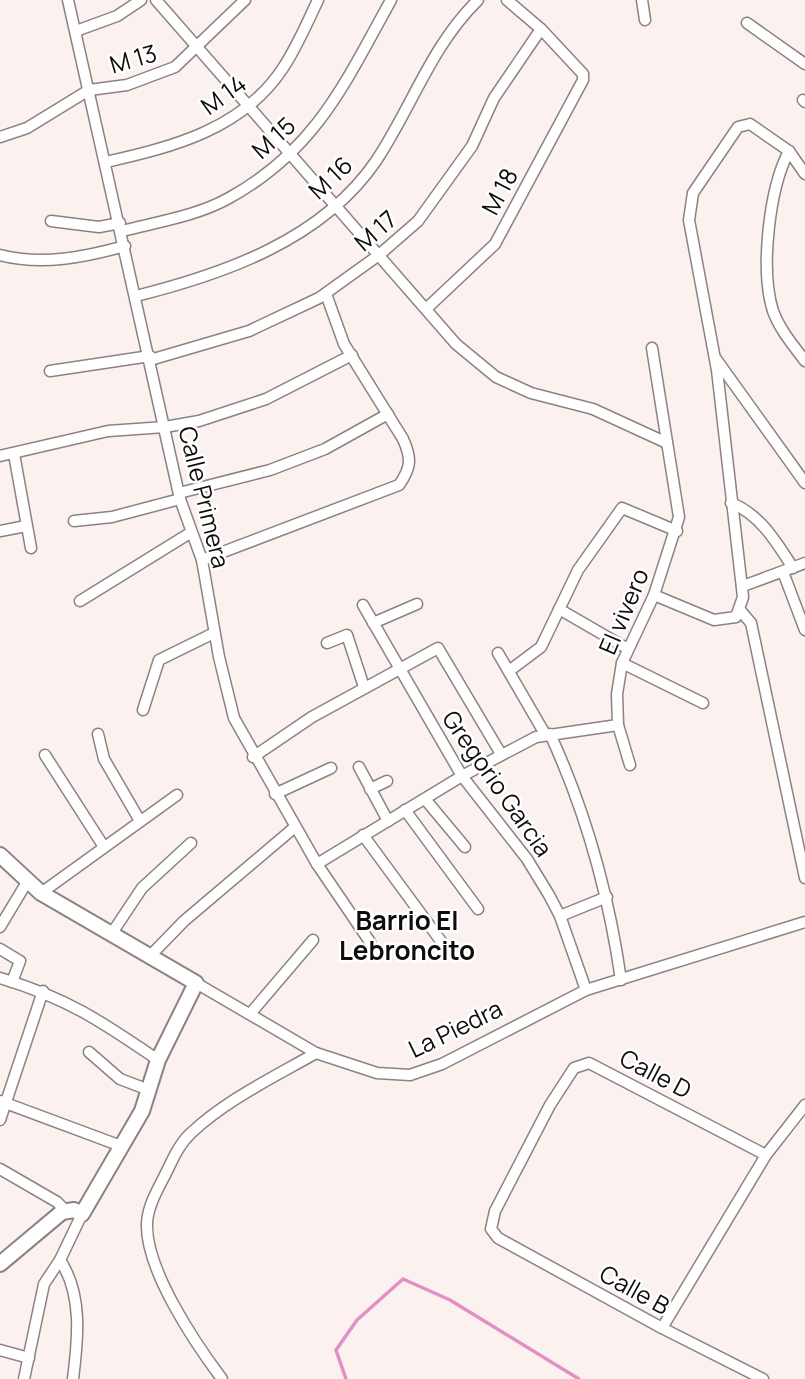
<svg xmlns="http://www.w3.org/2000/svg" width="805" height="1379" font-family="Manrope,sans-serif">
  <style>
    .lines { fill: none; stroke-linecap: round; stroke-linejoin: round }
    .stream { stroke: #e18fc5; stroke-width: 3.5 }
    .street-casing { stroke: #8c8381; stroke-width: 13 }
    .secondary-casing { stroke: #8c8381; stroke-width: 18 }
    .street { stroke: #fff; stroke-width: 10 }
    .secondary { stroke: #fff; stroke-width: 14 }
    .labels { text-anchor: middle; dominant-baseline: central; stroke-width: 5; stroke-linejoin: round; paint-order: stroke }
    .street-label { font-size: 24px; fill: #0f0c0c; stroke: #fff }
    .neighbourhood-label { font-size: 26px; font-weight: bold; fill: #0f0c0c; stroke: #fff }
  </style>
  <rect width="100%" height="100%" fill="#fbf1ef"/>
  <g class="lines">
    <polyline class="stream" points="346,1379 336,1350 357,1320 403,1279 450,1300 579,1379"/>
    <g class="street-casing">
      <g id="street">
        <polyline points="68,0 180,499 202,560 219,657 234,718 317,864 370,942"/>
        <polyline points="156,0 456,344 496,377 531,393 593,409 667,443"/>
        <polyline points="642,0 645,20"/>
        <polyline points="747,23 805,64"/>
        <polyline points="76,31 117,16 141,0"/>
        <polyline points="803,100 805,102"/>
        <polyline points="0,137 27,128 89,90 127,85 175,67 245,0"/>
        <path d="M789,151C769,189 760,270 773,311C780,330 793,345 805,361"/>
        <path d="M106,162C173,147 243,129 283,68C297,47 307,23 318,0"/>
        <polyline points="51,221 99,227 120,223"/>
        <path d="M122,231C157,222 197,216 229,198C316,150 345,83 391,0"/>
        <path d="M0,255C42,266 85,257 125,246"/>
        <path d="M136,296C224,274 322,240 376,161C412,107 431,46 478,0"/>
        <polyline points="426,309 495,244 583,80 583,74 541,29 507,0"/>
        <polyline points="716,359 805,483"/>
        <polyline points="150,360 249,331 319,298 379,255 418,221 472,146 494,98 541,29"/>
        <polyline points="50,371 150,356"/>
        <polyline points="14,454 31,548"/>
        <polyline points="0,456 108,431 165,427 199,421 266,399 352,355"/>
        <polyline points="179,493 270,470 325,449 388,414"/>
        <path d="M731,503C760,514 777,543 793,568"/>
        <polyline points="74,521 112,517 180,499"/>
        <polyline points="0,531 26,526"/>
        <path d="M202,560L399,485C411,468 412,459 403,439L344,344L326,294"/>
        <polyline points="783,572 805,630"/>
        <polyline points="743,586 805,563"/>
        <polyline points="654,595 714,620 736,617 743,597 717,370 689,220 693,193 738,127 750,124 789,151 805,174"/>
        <polyline points="80,601 190,533"/>
        <polyline points="363,605 462,776 527,859 549,895 560,916 586,990"/>
        <polyline points="559,609 628,649"/>
        <polyline points="740,610 751,623 805,878"/>
        <polyline points="373,623 417,604"/>
        <polyline points="327,643 347,635 364,687"/>
        <polyline points="498,653 545,734"/>
        <polyline points="622,663 703,703"/>
        <polyline points="509,671 541,647 578,570 622,508 677,531"/>
        <polyline points="143,710 159,660 214,633"/>
        <polyline points="618,725 630,765"/>
        <polyline points="98,734 104,759 140,821"/>
        <path d="M550,734C586,812 609,896 621,980"/>
        <polyline points="45,755 104,847"/>
        <polyline points="253,757 312,717 438,648 501,754"/>
        <polyline points="359,767 388,821"/>
        <polyline points="370,789 387,781"/>
        <polyline points="275,794 331,768"/>
        <polyline points="425,799 465,847"/>
        <polyline points="405,810 478,909"/>
        <polyline points="363,835 446,948"/>
        <polyline points="317,864 462,776 536,737 618,725 617,694 622,663 654,595 679,517 652,348"/>
        <polyline points="41,893 177,795"/>
        <polyline points="560,916 607,897"/>
        <polyline points="0,927 27,882"/>
        <polyline points="112,933 142,888 191,843"/>
        <polyline points="0,949 20,961 12,982"/>
        <polyline points="150,956 184,921 295,827"/>
        <path d="M0,978C67,998 101,1021 158,1060"/>
        <polyline points="196,983 316,1053 377,1073 410,1075 442,1064 586,990 805,922"/>
        <polyline points="250,1014 313,940"/>
        <polyline points="89,1052 120,1079 149,1090"/>
        <polyline points="0,1101 121,1146"/>
        <polyline points="0,1120 43,991"/>
        <polyline points="0,1169 57,1202 66,1211"/>
        <path d="M60,1260C83,1295 78,1339 73,1379"/>
        <polyline points="662,1328 766,1155 805,1105"/>
        <polyline points="0,1350 29,1358"/>
        <polyline points="24,1379 44,1284 60,1260 82,1214"/>
        <path d="M222,1379C195,1343 145,1269 147,1223C148,1205 158,1189 166,1173C173,1159 179,1144 191,1133C226,1100 274,1077 316,1053"/>
        <polyline points="763,1379 662,1328 498,1238 491,1229 495,1211 550,1105 574,1068 589,1063 766,1155"/>
      </g>
    </g>
    <g class="secondary-casing">
      <polyline id="secondary" points="0,855 41,893 196,983 158,1060 142,1111 82,1214 74,1210 62,1212 0,1264"/>
    </g>
    <use href="#street" class="street"/>
    <use href="#secondary" class="secondary"/>
  </g>
  <g class="labels">
    <g class="street-label">
      <text transform="translate(133 58) rotate(-16)">M 13</text>
      <text transform="translate(223 94) rotate(-36)">M 14</text>
      <text transform="translate(273 137) rotate(-42)">M 15</text>
      <text transform="translate(330 177) rotate(-43)">M 16</text>
      <text transform="translate(499 191) rotate(-62)">M 18</text>
      <text transform="translate(375 230) rotate(-41)">M 17</text>
      <text transform="translate(205 497) rotate(76)">Calle Primera</text>
      <text transform="translate(623 611) rotate(-67)">El vivero</text>
      <text transform="translate(498 783) rotate(55)">Gregorio Garcia</text>
      <text transform="translate(455 1028) rotate(-26)">La Piedra</text>
      <text transform="translate(656 1073) rotate(28)">Calle D</text>
      <text transform="translate(635 1289) rotate(29)">Calle B</text>
    </g>
    <g class="neighbourhood-label">
      <text x="407" y="920">Barrio El<tspan x="407" dy="30">Lebroncito</tspan></text>
    </g>
  </g>
</svg>
